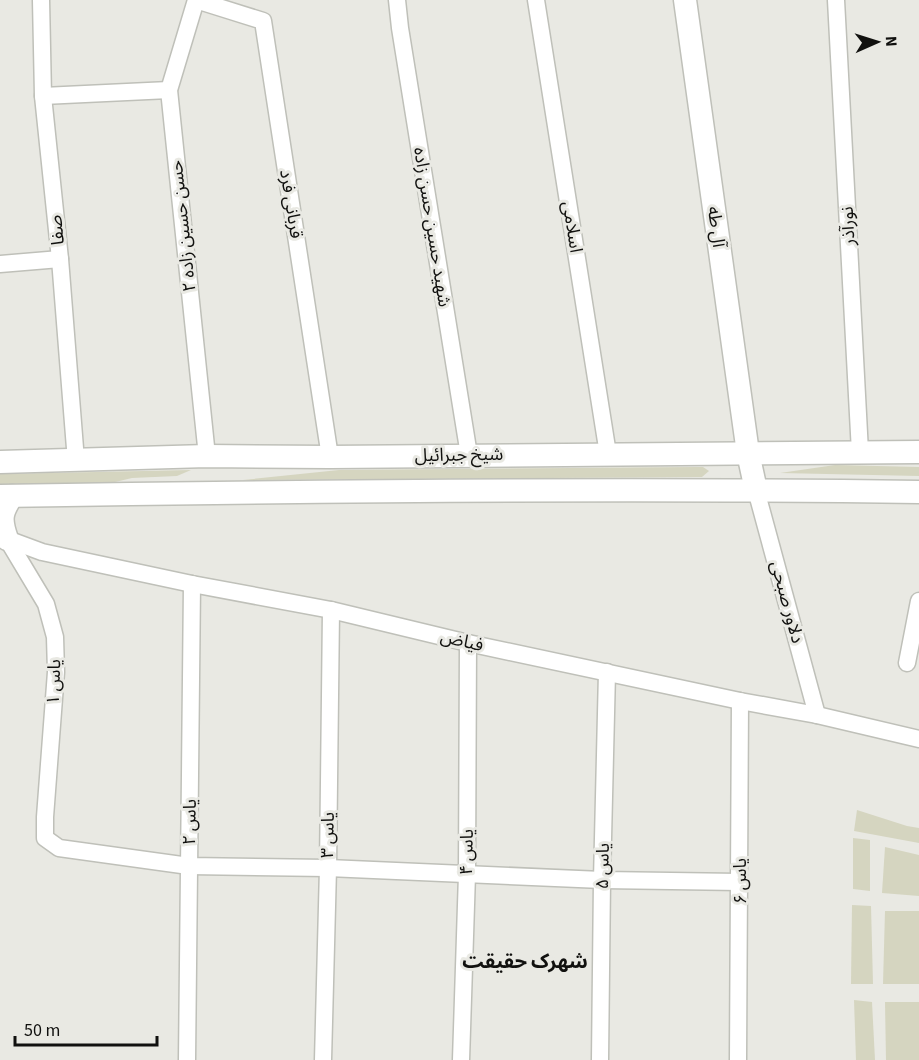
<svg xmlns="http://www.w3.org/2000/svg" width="919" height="1060" font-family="'Source Sans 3','Noto Sans Arabic',sans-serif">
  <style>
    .green { fill: #d5d5c0 }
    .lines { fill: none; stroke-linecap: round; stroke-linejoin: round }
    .street-casing { stroke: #bfc0b9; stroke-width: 19 }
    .secondary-casing { stroke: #bfc0b9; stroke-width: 25 }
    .street { stroke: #fff; stroke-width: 16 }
    .secondary { stroke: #fff; stroke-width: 22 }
    .labels { text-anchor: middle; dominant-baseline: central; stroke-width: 6; stroke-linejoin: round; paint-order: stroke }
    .street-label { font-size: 18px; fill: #11110f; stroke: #e9e9e3 }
    .neighbourhood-label { font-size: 20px; font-weight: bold; fill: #11110f; stroke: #e9e9e3 }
  </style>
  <rect width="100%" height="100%" fill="#e9e9e3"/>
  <g class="green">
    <polygon points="835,465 919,467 919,476 780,473"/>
    <polygon points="695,467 703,467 709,471 702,477 243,480 339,470"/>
    <polygon points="191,470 177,476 132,478 111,483 0,485 0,474"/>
    <polygon points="857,810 907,826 919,828 919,843 854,831"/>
    <polygon points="853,838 870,840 870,891 853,889"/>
    <polygon points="885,847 919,855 919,896 882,893"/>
    <polygon points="852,905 871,906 873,984 851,984"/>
    <polygon points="885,911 919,911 919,984 883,984"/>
    <polygon points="854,1000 872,1002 875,1060 856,1060"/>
    <polygon points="885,1002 919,1002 919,1060 886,1060"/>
  </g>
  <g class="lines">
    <g class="street-casing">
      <g id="street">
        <polyline points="41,0 43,96 60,259 76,461"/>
        <polyline points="196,0 263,21 330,457"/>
        <polyline points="196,0 169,90 207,456"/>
        <polyline points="397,0 400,28 469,455"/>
        <polyline points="536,0 608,454"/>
        <polyline points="836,0 860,452"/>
        <polyline points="43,96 169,90"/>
        <polyline points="0,264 60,259"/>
        <polyline points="756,490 817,715"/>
        <polyline points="7,539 46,604 55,637 56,672 45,817 45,838 59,848 189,866 328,868 602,880 740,882"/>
        <polyline points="7,539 42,552 192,584 331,610 468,643 740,701 817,715 919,739"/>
        <polyline points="907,663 919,601"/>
        <polyline points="187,1060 192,584"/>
        <polyline points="323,1060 328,868 331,610"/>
        <polyline points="461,1060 467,874 468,643"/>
        <polyline points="600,1060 602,880 607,672"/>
        <polyline points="738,1060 740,701"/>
      </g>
    </g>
    <g class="secondary-casing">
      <g id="secondary">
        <polyline points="685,0 748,453 756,490"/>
        <polyline points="0,462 207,456 330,457 919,452"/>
        <path d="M0,496C306,491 613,488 919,492"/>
        <path d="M7,539C0,519 1,513 12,496"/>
      </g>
    </g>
    <use href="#street" class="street"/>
    <use href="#secondary" class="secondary"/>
  </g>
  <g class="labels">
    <g class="street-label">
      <text transform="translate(291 204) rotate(81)">قربانی فرد</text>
      <text transform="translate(183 226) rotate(-96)">حسن حسین زاده ۲</text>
      <text transform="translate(848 226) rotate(-93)">نورآذر</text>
      <text transform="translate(432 227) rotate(81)">شهید حسین حسن زاده</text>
      <text transform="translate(572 227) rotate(81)">اسلامی</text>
      <text transform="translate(716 227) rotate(82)">آل طه</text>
      <text transform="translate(57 230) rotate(-96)">صفا</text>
      <text transform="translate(459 455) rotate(-1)">شیخ جبرائیل</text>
      <text transform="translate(787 602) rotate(75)">دلاور صبحی</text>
      <text transform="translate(462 641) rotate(13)">فیاض</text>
      <text transform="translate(54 682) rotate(-88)">یاس ۱</text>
      <text transform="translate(190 822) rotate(-89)">یاس ۲</text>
      <text transform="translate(328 835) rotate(-89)">یاس ۳</text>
      <text transform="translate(467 852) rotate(-89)">یاس ۴</text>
      <text transform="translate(603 866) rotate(-89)">یاس ۵</text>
      <text transform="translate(740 881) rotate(-90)">یاس ۶</text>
    </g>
    <g class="neighbourhood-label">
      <text x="525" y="962">شهرک حقیقت</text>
    </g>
  </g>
  <g transform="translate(877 42) rotate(87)" stroke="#e9e9e3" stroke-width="4.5" paint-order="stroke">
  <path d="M0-4.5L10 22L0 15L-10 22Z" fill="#11110f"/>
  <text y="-9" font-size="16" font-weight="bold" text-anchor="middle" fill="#11110f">N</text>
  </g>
  <path d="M15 1036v9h142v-9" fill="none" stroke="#11110f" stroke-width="3"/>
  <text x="24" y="1036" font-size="18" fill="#11110f" stroke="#e9e9e3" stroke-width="4.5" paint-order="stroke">50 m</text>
</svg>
